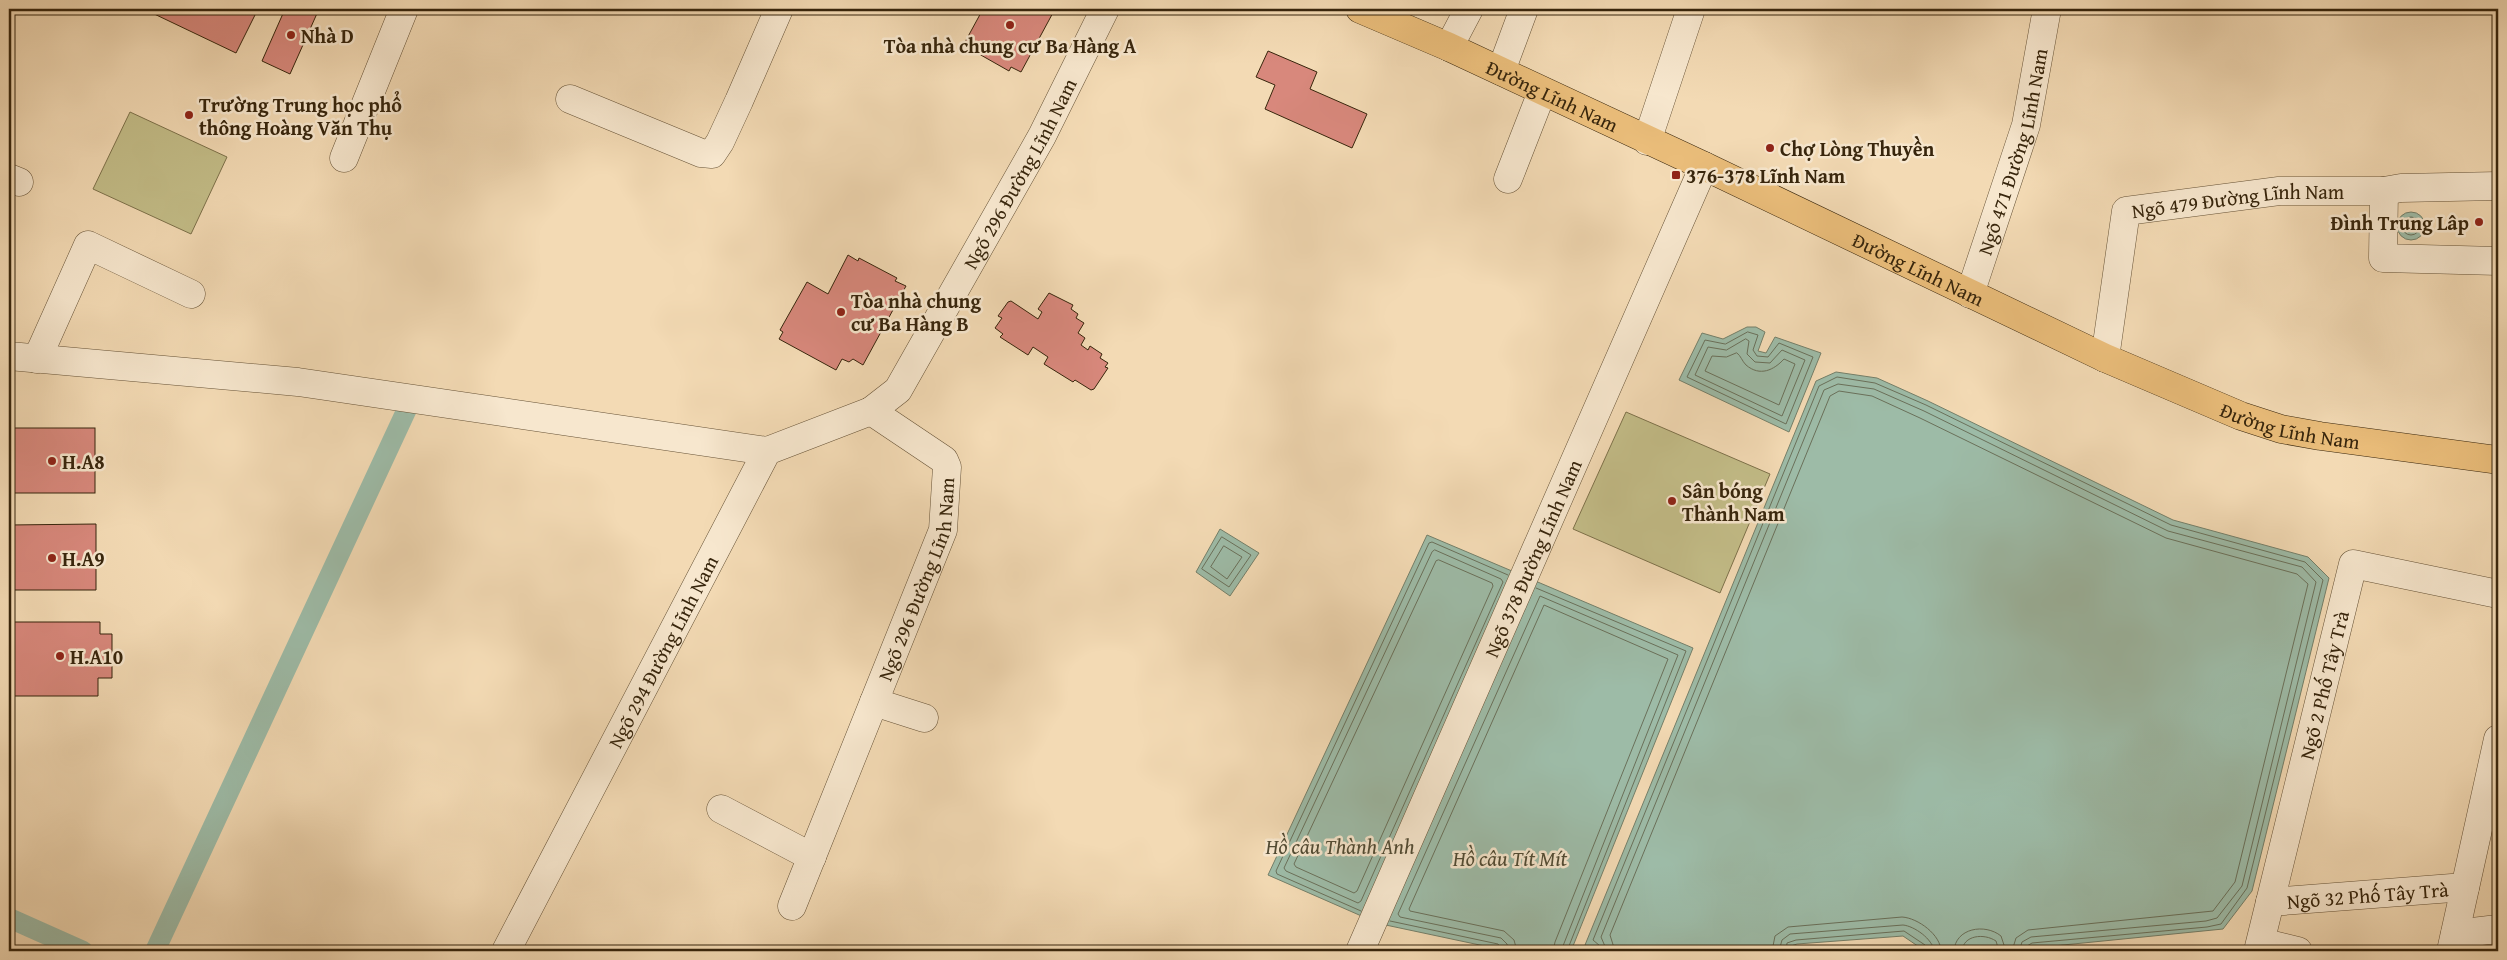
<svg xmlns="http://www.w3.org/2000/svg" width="2507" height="960" font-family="'Gentium Book Plus',serif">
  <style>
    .green { fill: #c3bd88; stroke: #7d714a }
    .water { fill: #9dbba7; stroke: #747f69 }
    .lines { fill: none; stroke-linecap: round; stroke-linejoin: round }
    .shore { stroke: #6a705a; stroke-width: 1 }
    .canal { stroke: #9dbba7; stroke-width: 20 }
    .building { fill: #d8887c; stroke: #37250c }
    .minor-casing { stroke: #665236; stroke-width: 29 }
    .major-casing { stroke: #37250c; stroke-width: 29 }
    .minor { stroke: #f7e7ce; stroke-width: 28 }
    .major { stroke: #eabd7a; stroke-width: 28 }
    .poi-dot { fill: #8f2418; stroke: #f7e7ce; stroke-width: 2 }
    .labels { text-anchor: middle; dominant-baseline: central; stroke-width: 5; stroke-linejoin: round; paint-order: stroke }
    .poi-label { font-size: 20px; font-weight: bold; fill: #37250c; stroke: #f7e7ce; text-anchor: start }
    .street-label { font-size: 20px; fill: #37250c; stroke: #f7e7ce }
    .water-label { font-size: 21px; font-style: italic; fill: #504a33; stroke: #f7e7ce }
  </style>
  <rect width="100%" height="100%" fill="#f3dab4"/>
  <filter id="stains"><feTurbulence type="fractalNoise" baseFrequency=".004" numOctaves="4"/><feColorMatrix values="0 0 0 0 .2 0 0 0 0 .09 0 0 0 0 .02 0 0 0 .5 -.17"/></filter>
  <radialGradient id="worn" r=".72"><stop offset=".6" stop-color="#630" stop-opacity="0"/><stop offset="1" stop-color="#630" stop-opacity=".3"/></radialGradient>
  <g class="green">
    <polygon points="130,112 227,157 191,234 93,189"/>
    <polygon points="1626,412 1770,474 1720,593 1573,529"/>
  </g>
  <g class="water">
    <circle cx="2411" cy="226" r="14"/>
    <polygon points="1747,327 1756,327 1765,332 1758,351 1766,353 1775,337 1821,353 1789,432 1679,380 1702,333 1723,339"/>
    <path d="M1836,372L1877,378L1928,401L2173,520L2308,557L2329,578L2252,891L2223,929L2033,948C2022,954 1996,954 1986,948L1925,951L1903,936L1797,944L1791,946L1790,951H1603L1585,945L1816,381Z"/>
    <polygon points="1220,529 1259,553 1230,596 1196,572"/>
    <polygon points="1427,535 1519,574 1366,918 1268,875"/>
    <polygon points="1533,580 1693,648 1571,951 1508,951 1381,924"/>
  </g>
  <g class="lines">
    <g class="shore">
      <circle cx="2411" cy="226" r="9"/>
      <polygon points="1748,332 1758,335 1753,350 1757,356 1768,357 1779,343 1813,357 1786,424 1687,377 1705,340 1725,344"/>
      <polygon points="1746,339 1749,341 1747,354 1755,362 1770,363 1782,350 1805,360 1782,416 1695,375 1708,347 1726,350"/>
      <path d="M1737,353C1741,356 1742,361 1746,365C1760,377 1774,370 1784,359L1795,364L1779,405L1705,371L1712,356L1726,357Z"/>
      <polygon points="1222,537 1251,555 1229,587 1202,569"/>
      <polygon points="1224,546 1242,557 1227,579 1211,567"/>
      <polygon points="1435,550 1501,579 1503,582 1361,901 1358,903 1286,871 1284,868 1432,552"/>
      <polygon points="1439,560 1492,583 1493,586 1357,891 1354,893 1296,867 1294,864 1436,561"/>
      <polyline points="1536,588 1686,651 1567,951"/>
      <polyline points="1361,911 1277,874 1276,871 1429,543 1432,542 1508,575"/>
      <polyline points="1390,921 1498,944 1503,951"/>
      <polyline points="1509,951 1507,944 1501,938 1400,917 1398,914 1540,596 1678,655 1561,951"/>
      <polyline points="1517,951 1514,940 1504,931 1410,911 1409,909 1544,605 1668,659 1555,942 1553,951"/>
      <polyline points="1601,951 1600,946 1593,940 1819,386 1837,377 1875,383 1926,405 2171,525 2305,562 2323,580 2247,888 2221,924 2207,927 2032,943 2027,946 2026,951"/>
      <polyline points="1607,951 1601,937 1824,390 1838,384 1874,389 1924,411 2168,531 2302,567 2316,582 2242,886 2217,918 2206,921 2031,937 2022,942 2019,951"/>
      <polyline points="1615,951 1610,935 1830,396 1839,391 1872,396 1920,418 2166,538 2297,574 2308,584 2235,882 2213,911 2028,930 2016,938 2012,951"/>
      <path d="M1772,951L1775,936L1788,927L1902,917C1918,918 1941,935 1941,951"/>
      <path d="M1779,951L1782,940L1790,934L1903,925C1914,926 1933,939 1934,951"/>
      <polyline points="1786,951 1787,943 1796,940 1904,931 1925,945 1928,951"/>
      <path d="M1954,951C1955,928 1985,923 2001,936L2006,951"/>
      <path d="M1962,951C1963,935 1984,933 1996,941L1999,951"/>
    </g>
    <g class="canal">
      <polyline points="9,918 83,951"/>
      <polyline points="155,951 407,409"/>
    </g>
  </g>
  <g class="building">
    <polygon points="149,9 258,9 236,53 148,11"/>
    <polygon points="285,9 319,9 290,74 262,61"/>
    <polygon points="983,9 1055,9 1021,72 1011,67 1009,71 972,50 973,46 965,42"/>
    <polygon points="1268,51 1317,72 1310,89 1367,114 1352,148 1265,109 1275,85 1256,77"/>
    <polygon points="848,255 858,261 859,258 897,278 895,281 906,286 863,365 853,359 849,362 842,359 836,370 779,339 783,332 780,330 807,282 828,294"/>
    <polygon points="1049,293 1073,305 1071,309 1078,314 1076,318 1084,323 1078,333 1085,338 1081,345 1088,350 1090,346 1102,354 1100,358 1108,363 1105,367 1108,368 1094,389 1091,390 1075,380 1073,382 1044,364 1048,357 1033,347 1028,355 1000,337 1003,334 995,328 1002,318 998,316 1008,302 1011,301 1038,319 1042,312 1038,309"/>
    <rect x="9" y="428" width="86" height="65"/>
    <polygon points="96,524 96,590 9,590 9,525"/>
    <polygon points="9,622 100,622 100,634 112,634 112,678 98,678 98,696 9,696"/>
  </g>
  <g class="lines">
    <g class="minor-casing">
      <g id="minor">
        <polyline points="1449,47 1469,9"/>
        <polyline points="1501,71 1524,9"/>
        <polyline points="570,99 701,153 712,154 720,142 739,101 779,9"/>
        <polyline points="1647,141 1691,9"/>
        <polyline points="344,158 404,9"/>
        <polyline points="9,178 19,182"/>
        <polyline points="1508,179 1542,92"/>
        <polyline points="2384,191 2383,258 2498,261"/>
        <path id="s1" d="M1970,294L2026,125L2047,9"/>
        <polyline points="9,356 298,382 767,451"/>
        <path id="s2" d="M2105,358L2126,211L2279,191H2384L2401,188L2498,186"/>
        <polyline points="37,359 88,245 191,294"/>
        <polyline points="874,702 924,718"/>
        <polyline points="721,809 812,857"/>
        <path id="s3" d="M2270,902L2465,887"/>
        <path id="s4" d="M792,906L943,530L947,467L944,460L871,411"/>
        <polyline points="2455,934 2498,929"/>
        <polyline points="2261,942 2298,951"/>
        <path id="s5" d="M506,951L767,451L871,411L898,390L1042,136L1105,9"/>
        <path id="s6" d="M1360,951L1704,166"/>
        <path id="s7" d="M2258,951L2353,564L2498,594"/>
        <polyline points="2451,951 2498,739"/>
      </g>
    </g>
    <g class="major-casing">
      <g id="major">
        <path id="s8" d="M1360,9L1449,47L1704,166L2105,358L2241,416L2281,429L2320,436L2498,460"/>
      </g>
    </g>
    <use href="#minor" class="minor"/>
    <use href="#major" class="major"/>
  </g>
  <g class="poi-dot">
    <circle cx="1010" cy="25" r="5"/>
    <circle cx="291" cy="35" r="5"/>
    <circle cx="189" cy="115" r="5"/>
    <circle cx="1770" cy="148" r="5"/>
    <rect x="1671" y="170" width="10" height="10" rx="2.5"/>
    <circle cx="2479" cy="222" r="5"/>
    <circle cx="841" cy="312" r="5"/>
    <circle cx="52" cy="461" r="5"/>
    <circle cx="1672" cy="501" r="5"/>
    <circle cx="52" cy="558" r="5"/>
    <circle cx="60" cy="656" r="5"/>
  </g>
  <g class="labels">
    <g class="poi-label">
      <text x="301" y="35">Nhà D</text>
      <text x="1010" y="45" text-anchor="middle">Tòa nhà chung cư Ba Hàng A</text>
      <text x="199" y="104">Trường Trung học phổ<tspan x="199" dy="23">thông Hoàng Văn Thụ</tspan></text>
      <text x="1780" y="148">Chợ Lòng Thuyền</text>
      <text x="1686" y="175">376-378 Lĩnh Nam</text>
      <text x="2469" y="222" text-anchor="end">Đình Trung Lâp</text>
      <text x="851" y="300">Tòa nhà chung<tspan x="851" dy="23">cư Ba Hàng B</tspan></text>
      <text x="62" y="461">H.A8</text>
      <text x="1682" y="490">Sân bóng<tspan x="1682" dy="23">Thành Nam</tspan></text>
      <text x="62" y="558">H.A9</text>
      <text x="70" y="656">H.A10</text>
    </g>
    <g class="street-label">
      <text stroke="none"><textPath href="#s8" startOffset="211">Đường Lĩnh Nam</textPath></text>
      <text stroke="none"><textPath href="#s1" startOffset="149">Ngõ 471 Đường Lĩnh Nam</textPath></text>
      <text stroke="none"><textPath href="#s5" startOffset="958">Ngõ 296 Đường Lĩnh Nam</textPath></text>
      <text stroke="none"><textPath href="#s2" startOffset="261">Ngõ 479 Đường Lĩnh Nam</textPath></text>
      <text stroke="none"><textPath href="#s8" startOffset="616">Đường Lĩnh Nam</textPath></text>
      <text stroke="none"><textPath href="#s8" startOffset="1021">Đường Lĩnh Nam</textPath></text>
      <text stroke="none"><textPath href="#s6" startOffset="429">Ngõ 378 Đường Lĩnh Nam</textPath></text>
      <text stroke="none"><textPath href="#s4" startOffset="351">Ngõ 296 Đường Lĩnh Nam</textPath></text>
      <text stroke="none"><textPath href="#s5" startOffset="338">Ngõ 294 Đường Lĩnh Nam</textPath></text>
      <text stroke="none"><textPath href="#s7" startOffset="274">Ngõ 2 Phố Tây Trà</textPath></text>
      <text stroke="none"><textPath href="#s3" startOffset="98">Ngõ 32 Phố Tây Trà</textPath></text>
    </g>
    <g class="water-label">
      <text x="1340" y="846">Hồ câu Thành Anh</text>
      <text x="1510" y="858">Hồ câu Tít Mít</text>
    </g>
  </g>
  <rect width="2507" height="960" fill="none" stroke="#f3dab4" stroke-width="30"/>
  <rect x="10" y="10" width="2487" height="940" fill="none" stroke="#37250c" stroke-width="2.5"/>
  <rect x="15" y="15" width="2477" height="930" fill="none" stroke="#37250c"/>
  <rect width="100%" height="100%" filter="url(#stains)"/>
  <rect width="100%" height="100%" fill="url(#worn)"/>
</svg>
